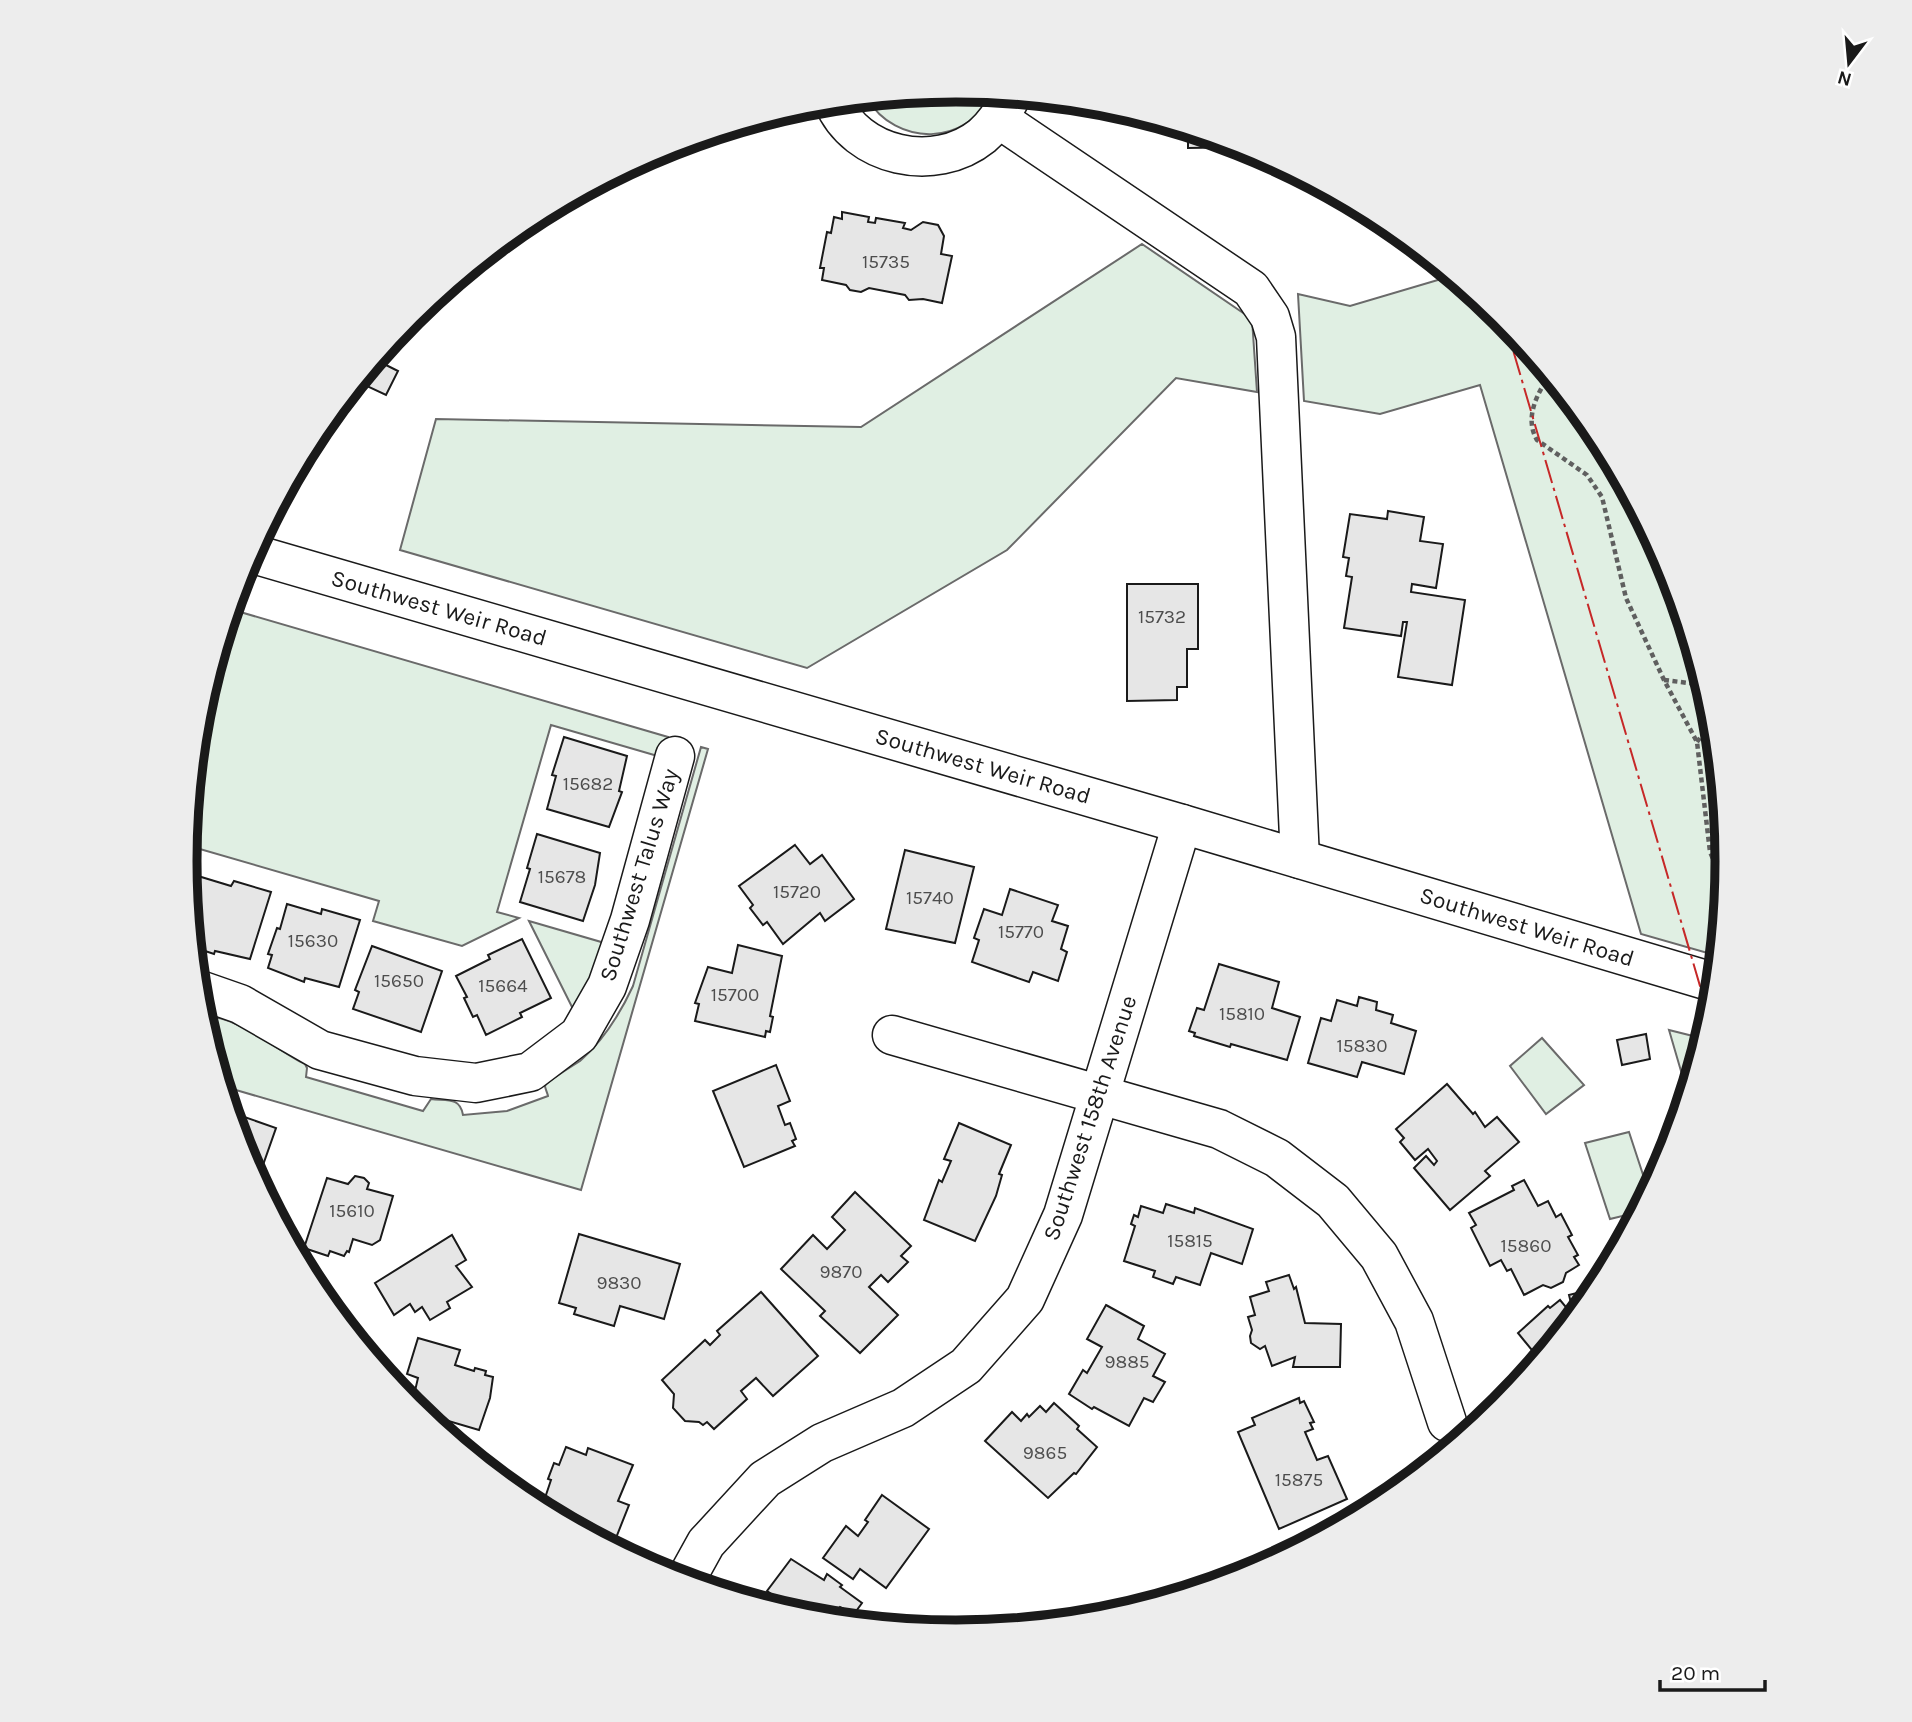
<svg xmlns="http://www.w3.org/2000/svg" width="1912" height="1722" font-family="Karla,sans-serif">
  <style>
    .green { fill: #e0efe3; stroke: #6a6a6a; stroke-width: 2 }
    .building { fill: #e6e6e6; stroke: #1a1a1a; stroke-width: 2 }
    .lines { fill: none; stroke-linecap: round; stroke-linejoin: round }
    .minor-casing { stroke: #1a1a1a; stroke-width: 41 }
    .path { stroke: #5f5f5f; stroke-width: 4.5; stroke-dasharray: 5 3.5; stroke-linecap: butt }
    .minor { stroke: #fff; stroke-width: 38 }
    .power { stroke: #c62828; stroke-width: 2; stroke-dasharray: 24 5 3.5 5; stroke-linecap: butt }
    .labels { text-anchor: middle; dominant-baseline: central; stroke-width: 5; stroke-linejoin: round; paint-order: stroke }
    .number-label { font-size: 19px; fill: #4d4d4d }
    .street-label { font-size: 23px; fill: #1a1a1a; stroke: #fff }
    .rim { fill: none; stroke: #1a1a1a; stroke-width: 9 }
  </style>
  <rect width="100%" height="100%" fill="#fff"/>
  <g class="green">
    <path d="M956,89L991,93C969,147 895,147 867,98Z"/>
    <polygon points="1142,244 1252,319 1257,392 1176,378 1007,550 807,668 400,550 436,419 861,427"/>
    <polygon points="1447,270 1502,316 1598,433 1669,566 1713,711 1728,861 1718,956 1641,934 1480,385 1380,414 1304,401 1298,294 1350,306 1448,277"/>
    <polygon points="230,609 668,737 661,757 551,725 497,912 519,918 462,946 373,921 379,901 186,845 199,710"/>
    <path d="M701,747L708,749L581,1190L222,1086L201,1017C233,1012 276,1050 305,1064L307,1068L306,1077L423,1111L431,1099C447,1101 460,1097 463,1115L507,1111L548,1096C548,1095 545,1088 545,1086C546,1082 574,1065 580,1061C604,1040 620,1014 633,986Z"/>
    <polygon points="529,921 608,944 576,1015"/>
    <polygon points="1669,1030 1705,1039 1688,1095"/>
    <polygon points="1542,1038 1584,1085 1546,1114 1510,1066"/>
    <polygon points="1629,1132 1649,1193 1639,1212 1610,1219 1585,1143"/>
  </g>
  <g class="building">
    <polygon points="1188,129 1248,147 1188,148"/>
    <polygon points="842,212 869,217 868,222 875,223 876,218 905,223 903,228 911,230 923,222 938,225 944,236 941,254 952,256 942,303 923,299 909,300 905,295 869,288 861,292 850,290 846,285 822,280 824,268 820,268 827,232 831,233 834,217 842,219"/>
    <polygon points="374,359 398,371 386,395 356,381"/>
    <polygon points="1388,511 1424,517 1420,541 1443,544 1436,588 1412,584 1411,592 1465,600 1452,685 1398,677 1407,622 1403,622 1401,636 1344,628 1352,577 1346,576 1349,558 1343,557 1350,514 1387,519"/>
    <polygon points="1127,584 1198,584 1198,649 1187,649 1187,687 1177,687 1177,700 1127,701"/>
    <polygon points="564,737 627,756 619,791 622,792 609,827 547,809 556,776 552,775"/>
    <polygon points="537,834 600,853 595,885 583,921 520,902 530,869 527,868"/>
    <polygon points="795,845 810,864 822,855 854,899 825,921 820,913 783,944 767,922 763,925 750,908 753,905 739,886"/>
    <polygon points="905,850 974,867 955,943 886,929"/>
    <polygon points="198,876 231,886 234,881 271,892 250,959 215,951 214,954 193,947 188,900 191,901"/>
    <polygon points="1010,889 1058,905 1052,921 1068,926 1061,949 1067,952 1058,981 1033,972 1029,982 972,962 979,940 974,938 984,909 1002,915"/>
    <polygon points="287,904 321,914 322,909 360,920 339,987 305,978 304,982 268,968 272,955 268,954 277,928 280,929"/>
    <polygon points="522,939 551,998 520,1013 522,1017 486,1035 477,1015 473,1017 464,998 467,997 456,976 490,959 488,955"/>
    <polygon points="738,945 782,956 770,1016 773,1017 770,1032 766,1031 765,1037 695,1021 699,1004 695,1003 708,967 732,973"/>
    <polygon points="372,946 442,971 421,1032 353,1009 359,992 355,990"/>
    <polygon points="1219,964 1279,982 1272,1008 1300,1017 1287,1060 1231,1044 1230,1047 1194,1036 1195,1033 1189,1031 1197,1008 1204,1010"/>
    <polygon points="1359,997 1377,1002 1376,1010 1393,1015 1391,1023 1416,1031 1404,1074 1362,1062 1357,1077 1308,1063 1321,1018 1331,1021 1337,1000 1357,1006"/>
    <polygon points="1646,1034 1650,1059 1622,1065 1617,1040"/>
    <polygon points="776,1065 790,1101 778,1106 785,1125 790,1123 796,1139 792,1141 795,1146 744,1167 713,1091"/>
    <polygon points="1447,1084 1473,1114 1475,1112 1485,1127 1497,1117 1519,1142 1485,1171 1490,1176 1450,1210 1414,1168 1426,1156 1434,1165 1437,1161 1428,1149 1415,1160 1400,1142 1404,1138 1396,1129"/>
    <polygon points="230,1112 276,1128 257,1182 243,1156"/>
    <polygon points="959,1123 1011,1145 999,1174 1002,1175 996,1196 975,1241 924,1220 939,1180 942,1182 951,1161 944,1159"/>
    <polygon points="355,1176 364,1178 369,1183 367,1189 393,1196 380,1240 372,1245 353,1239 349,1252 347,1251 344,1256 330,1251 328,1256 304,1248 327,1178 348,1184"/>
    <polygon points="1524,1180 1538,1206 1548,1201 1556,1217 1561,1214 1572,1235 1568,1237 1578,1255 1574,1257 1579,1265 1566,1273 1563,1282 1551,1288 1543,1285 1524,1295 1511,1269 1507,1271 1501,1260 1490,1266 1471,1228 1476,1225 1469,1213 1514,1190 1512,1186"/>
    <polygon points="855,1192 911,1246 901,1256 908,1262 888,1282 881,1275 869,1287 898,1315 860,1353 820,1316 825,1311 781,1269 813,1235 827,1249 845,1230 832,1217"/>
    <polygon points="1166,1204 1194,1213 1195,1208 1253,1229 1242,1264 1211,1253 1200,1285 1176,1277 1173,1284 1153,1277 1155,1271 1124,1261 1135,1226 1131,1224 1134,1215 1138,1217 1141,1206 1163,1213"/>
    <polygon points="579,1234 680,1264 664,1319 620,1306 614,1326 574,1314 576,1308 559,1303"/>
    <polygon points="452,1235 466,1260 456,1266 472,1287 447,1302 450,1308 430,1320 422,1307 415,1312 410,1304 394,1315 375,1283"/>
    <polygon points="1289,1275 1294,1289 1296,1287 1305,1323 1341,1324 1340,1367 1293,1367 1295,1357 1272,1366 1265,1346 1260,1349 1251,1343 1250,1336 1252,1330 1248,1317 1255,1315 1250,1297 1269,1291 1266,1282"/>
    <polygon points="1589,1290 1591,1297 1587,1303 1572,1307 1569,1295"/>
    <polygon points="761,1292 818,1356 773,1396 756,1378 741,1391 747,1399 714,1429 707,1422 703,1425 699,1422 685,1421 673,1408 674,1394 662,1380 705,1340 710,1345 720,1335 717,1331"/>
    <polygon points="1560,1300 1571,1313 1560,1322 1566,1328 1540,1360 1518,1333 1548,1306 1550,1308"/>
    <polygon points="1106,1305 1144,1326 1138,1339 1165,1354 1153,1376 1165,1382 1153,1402 1144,1398 1129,1426 1094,1407 1092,1409 1069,1394 1083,1370 1087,1373 1102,1347 1087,1339"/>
    <polygon points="418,1338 460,1350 455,1365 474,1371 475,1368 486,1371 485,1375 493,1377 490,1398 479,1430 435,1417 434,1423 427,1421 411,1408 418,1378 407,1374"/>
    <polygon points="1299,1398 1300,1403 1304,1401 1314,1422 1310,1423 1313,1429 1305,1432 1317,1460 1328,1456 1347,1499 1279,1529 1238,1432 1255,1425 1252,1418"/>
    <polygon points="1054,1403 1079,1426 1077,1429 1097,1447 1076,1474 1074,1473 1048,1498 985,1441 1012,1412 1021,1421 1027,1414 1029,1417 1040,1406 1046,1412"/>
    <polygon points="566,1447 586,1455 588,1448 633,1465 618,1501 629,1505 612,1548 562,1521 565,1512 543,1504 551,1480 548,1479 554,1463 559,1465"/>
    <polygon points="882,1495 929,1529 886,1588 860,1569 853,1579 823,1558 846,1526 858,1536 868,1522 865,1520"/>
    <polygon points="791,1559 824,1580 827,1574 842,1585 840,1587 862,1603 854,1614 840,1607 830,1620 805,1618 762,1605 770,1593 767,1591"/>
    <polygon points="920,1624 944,1632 918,1629"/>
    <polygon points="953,1624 970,1629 969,1631 950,1632"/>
  </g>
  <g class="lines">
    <g class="minor-casing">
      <g id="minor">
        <path d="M833,101C856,157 935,174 982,136C995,125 1003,112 1011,97"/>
        <polyline points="999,119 1251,289 1270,317 1276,337 1300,859"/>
        <polyline points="250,553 1182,824 1716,983"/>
        <polyline points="197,989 240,1004 320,1050 415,1076 476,1083 530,1072 579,1035 607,986 630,920 675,756"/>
        <polyline points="892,1035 1219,1129 1277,1158 1333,1201 1379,1256 1414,1321 1447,1422"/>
        <polyline points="685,1581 706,1543 765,1479 822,1443 903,1408 966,1366 1025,1299 1063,1215 1182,824"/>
      </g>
    </g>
    <g class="path">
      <path d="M1550,374C1537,394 1524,418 1537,440L1587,475L1602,497L1626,598L1664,680L1697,742L1710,852L1725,886"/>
      <polyline points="1664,680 1705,685"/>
      <polyline points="1697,742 1714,719"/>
      <polyline points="1700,1017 1707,1030"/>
      <path d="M1693,1076C1688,1057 1696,1034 1700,1015"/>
    </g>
    <use href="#minor" class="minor"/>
    <g class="power">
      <polyline points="1503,316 1710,1020"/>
      <polyline points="1644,519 1719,777"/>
    </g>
  </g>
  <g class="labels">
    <g class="number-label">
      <text x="886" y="262">15735</text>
      <text x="1162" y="617">15732</text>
      <text x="588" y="784">15682</text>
      <text x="562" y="877">15678</text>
      <text x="797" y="892">15720</text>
      <text x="930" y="898">15740</text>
      <text x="1021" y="932">15770</text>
      <text x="313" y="941">15630</text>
      <text x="399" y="981">15650</text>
      <text x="503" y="986">15664</text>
      <text x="735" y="995">15700</text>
      <text x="1242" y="1014">15810</text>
      <text x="1362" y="1046">15830</text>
      <text x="352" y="1211">15610</text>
      <text x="1190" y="1241">15815</text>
      <text x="1526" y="1246">15860</text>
      <text x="841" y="1272">9870</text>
      <text x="619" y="1283">9830</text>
      <text x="1127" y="1362">9885</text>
      <text x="1045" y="1453">9865</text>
      <text x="1299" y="1480">15875</text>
    </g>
    <g class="street-label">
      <text transform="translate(439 608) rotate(16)">Southwest Weir Road</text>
      <text transform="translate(983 766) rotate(16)">Southwest Weir Road</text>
      <text transform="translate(639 875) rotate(-73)">Southwest Talus Way</text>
      <text transform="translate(1527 927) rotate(17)">Southwest Weir Road</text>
      <text transform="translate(1090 1118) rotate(-72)">Southwest 158th Avenue</text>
    </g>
  </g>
  <path d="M0 0H1912V1722H0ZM197 861a759 759 0 1 1 1518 0a759 759 0 1 1-1518 0Z" fill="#ededed" fill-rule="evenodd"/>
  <path class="rim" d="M197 861a759 759 0 1 1 1518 0a759 759 0 1 1-1518 0Z"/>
  <g transform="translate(1849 63) rotate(196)" stroke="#ffffff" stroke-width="5" paint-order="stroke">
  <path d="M0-5L12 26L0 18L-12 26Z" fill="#1a1a1a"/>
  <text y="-10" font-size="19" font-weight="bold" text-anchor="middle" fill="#1a1a1a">N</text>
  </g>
  <path d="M1660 1680v10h105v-10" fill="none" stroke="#1a1a1a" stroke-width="3.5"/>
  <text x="1671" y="1680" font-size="21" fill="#1a1a1a" stroke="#ffffff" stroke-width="5" paint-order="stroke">20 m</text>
</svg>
